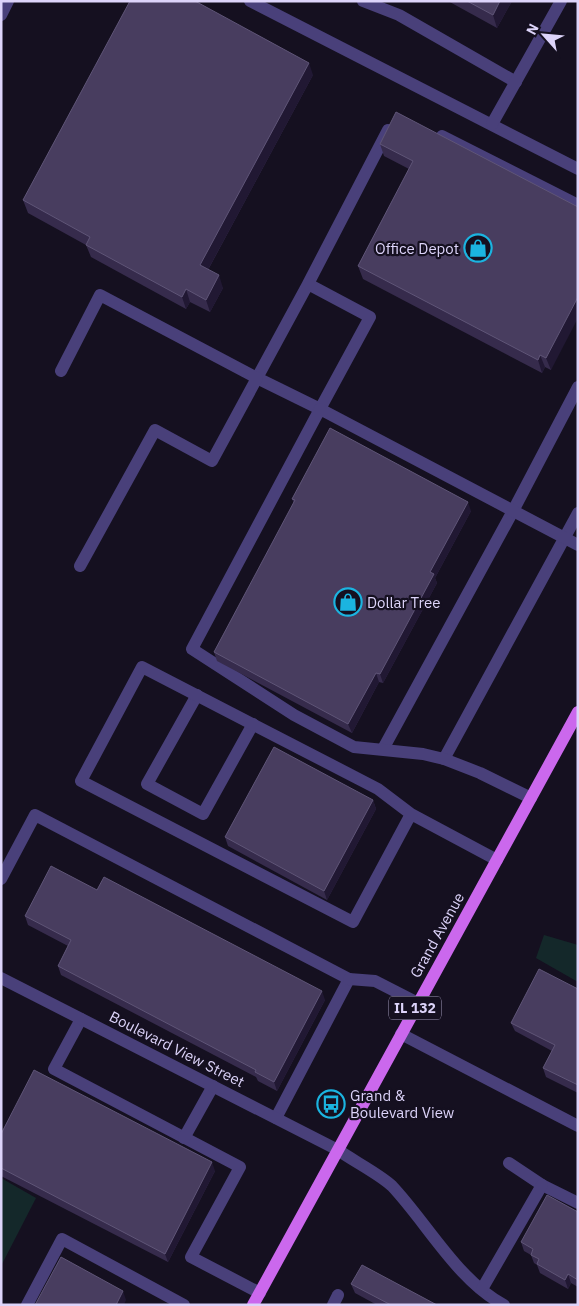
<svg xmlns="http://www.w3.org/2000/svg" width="579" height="1306" font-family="'IBM Plex Sans',sans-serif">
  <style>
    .green { fill: #14282a }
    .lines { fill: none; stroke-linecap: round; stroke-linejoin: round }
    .lane { stroke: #49407a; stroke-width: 12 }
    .street { stroke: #49407a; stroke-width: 12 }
    .primary { stroke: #cb68ed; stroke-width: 12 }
    .wall { fill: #362b4c }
    .shaded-wall { fill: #211833 }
    .building { fill: #483d5f; stroke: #5f5577 }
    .labels { text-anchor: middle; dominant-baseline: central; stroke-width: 4.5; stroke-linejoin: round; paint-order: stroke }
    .shield { fill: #151020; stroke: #a199b9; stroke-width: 1 }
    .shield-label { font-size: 14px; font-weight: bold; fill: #ddd4fa }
    .poi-label { font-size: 15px; fill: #ddd4fa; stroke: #151020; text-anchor: start }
    .street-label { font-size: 15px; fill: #ddd4fa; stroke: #151020 }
  </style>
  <rect width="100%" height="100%" fill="#151020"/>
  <g class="green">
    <polygon points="544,935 578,945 578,982 536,958"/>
    <polygon points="1,1178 36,1198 1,1266"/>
  </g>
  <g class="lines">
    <g class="lane">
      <polyline points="250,1 578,169"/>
      <polyline points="363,1 399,15 516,82"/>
      <polyline points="1,15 8,1"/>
      <polyline points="492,124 561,1"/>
      <polyline points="442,136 578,205"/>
      <polyline points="308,284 257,378 320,409 370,317 308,284 388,130"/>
      <polyline points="61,371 100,295 257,378 212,461 155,430 80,566"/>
      <polyline points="197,695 147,784 203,814 253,724"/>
      <polyline points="383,749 513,511 578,387"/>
      <polyline points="444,759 578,513"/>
      <polyline points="531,798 480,773 444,759 423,754 354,747 294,715 192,649 320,409 578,545"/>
      <polyline points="411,814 378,789 142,667 81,781 353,922 411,814 497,860"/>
      <polyline points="1,879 35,815 349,979 276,1118"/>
      <polyline points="349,979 375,981 418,1003"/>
      <polyline points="81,1019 54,1069 240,1167 191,1257 260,1293"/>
      <polyline points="401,1034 578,1126"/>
      <polyline points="184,1138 213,1086"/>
      <path d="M338,1150C352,1160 381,1175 392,1186C427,1223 458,1281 504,1305"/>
      <polyline points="509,1163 542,1185 578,1203"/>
      <polyline points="482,1289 542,1185"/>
      <polyline points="27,1305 62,1239 184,1305"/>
      <polyline points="333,1305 338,1295"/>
    </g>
    <polyline class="street" points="1,978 338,1150"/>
    <polyline class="primary" points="253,1305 578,712"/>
  </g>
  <g class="wall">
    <polygon points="448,1 512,1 497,28"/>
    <polygon points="313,75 208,270 223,288 210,312 190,302 186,309 91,257 86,245 28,213 23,200"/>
    <polygon points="380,144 578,207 551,370 545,367 542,373 363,279 358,266 409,169 384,156"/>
    <polygon points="292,499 471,511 435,578 437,583 383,683 379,682 352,733 217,661 214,652 294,503"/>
    <polygon points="373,800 376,809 327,900 228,846 225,837"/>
    <polygon points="97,890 325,1000 277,1091 258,1081 256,1077 61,975 58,966 68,946 28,925 25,916"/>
    <polygon points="578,989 578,1093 546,1077 543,1068 552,1051 515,1031 511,1023"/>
    <polygon points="1,1134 215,1171 168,1262 1,1176"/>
    <polygon points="578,1212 578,1287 571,1283 568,1289 540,1273 537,1265 534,1263 531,1255 524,1251 521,1242"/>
    <polygon points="351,1284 437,1305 377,1305 355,1293"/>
  </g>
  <g class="shaded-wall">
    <polygon points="500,1 512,1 497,28 493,15"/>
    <polygon points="309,63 313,75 204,277 200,265"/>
    <polygon points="219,275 223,288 210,312 206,300"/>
    <polygon points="186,289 190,302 186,309 182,297"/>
    <polygon points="578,297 578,318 551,370 546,358"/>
    <polygon points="540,355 545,367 542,373 538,360"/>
    <polygon points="468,502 471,511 435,578 437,583 383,683 380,674 430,572"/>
    <polygon points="376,673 379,682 352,733 348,724"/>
    <polygon points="373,800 376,809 327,900 324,891"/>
    <polygon points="322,991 325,1000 277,1091 274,1082"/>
    <polygon points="212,1162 215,1171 168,1262 165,1254"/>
    <polygon points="568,1274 571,1283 568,1289 565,1280"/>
    <polygon points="123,1291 126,1300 124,1305 116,1305"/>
  </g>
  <g class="building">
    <polygon points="130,1 195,1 309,63 200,265 219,275 206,300 186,289 182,297 86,245 90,237 23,200"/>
    <polygon points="467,1 500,1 493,15"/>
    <polygon points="396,112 578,207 578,297 546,358 540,355 538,360 358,266 413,161 380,144"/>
    <polygon points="330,428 468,502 430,572 434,574 380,674 376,673 348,724 214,652 295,500 292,499"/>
    <polygon points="274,747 373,800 324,891 225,837"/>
    <polygon points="51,866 97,890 104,877 322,991 274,1082 255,1072 256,1070 58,966 71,940 25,916"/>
    <polygon points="539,969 578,989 578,1085 543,1068 555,1045 511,1023"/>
    <polygon points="34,1070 212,1162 165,1254 1,1168 1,1134"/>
    <polygon points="547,1195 578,1212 578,1280 568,1274 565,1280 537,1264 539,1259 531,1255 533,1249 521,1242"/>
    <polygon points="61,1257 123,1291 116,1305 35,1305"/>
    <polygon points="362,1265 437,1305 391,1305 351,1284"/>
  </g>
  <defs>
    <g id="shop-ring" transform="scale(1.4375)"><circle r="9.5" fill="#151020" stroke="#1bb4e0" stroke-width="1.5"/><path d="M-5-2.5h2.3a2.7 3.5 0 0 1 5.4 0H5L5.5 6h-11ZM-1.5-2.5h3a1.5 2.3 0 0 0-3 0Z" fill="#1bb4e0"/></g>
    <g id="bus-ring" transform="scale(1.4375)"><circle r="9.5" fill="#151020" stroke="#1bb4e0" stroke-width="1.5"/><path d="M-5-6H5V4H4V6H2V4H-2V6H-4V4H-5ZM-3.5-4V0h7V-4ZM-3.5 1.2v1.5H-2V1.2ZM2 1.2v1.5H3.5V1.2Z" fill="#1bb4e0"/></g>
  </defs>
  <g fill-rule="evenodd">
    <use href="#shop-ring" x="478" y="248"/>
    <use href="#shop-ring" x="348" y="602"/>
    <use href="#bus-ring" x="331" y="1104"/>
  </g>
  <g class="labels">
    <rect class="shield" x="389" y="996.5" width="52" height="23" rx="4"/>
    <g class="shield-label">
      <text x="415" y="1008">IL 132</text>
    </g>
    <g class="poi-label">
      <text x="459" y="248" text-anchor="end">Office Depot</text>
      <text x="367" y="602">Dollar Tree</text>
      <text x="350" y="1095">Grand &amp;<tspan x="350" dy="17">Boulevard View</tspan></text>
    </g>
    <g class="street-label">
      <text transform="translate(437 935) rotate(-61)">Grand Avenue</text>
      <text transform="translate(177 1049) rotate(27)">Boulevard View Street</text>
    </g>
  </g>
  <rect width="579" height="1306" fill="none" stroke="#ddd4fa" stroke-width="5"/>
  <g transform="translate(544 35) rotate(297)" stroke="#151020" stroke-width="4" paint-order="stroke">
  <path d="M0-4L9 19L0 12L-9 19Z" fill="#ddd4fa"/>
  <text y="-8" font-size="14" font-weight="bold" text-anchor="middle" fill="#ddd4fa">N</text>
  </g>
</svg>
